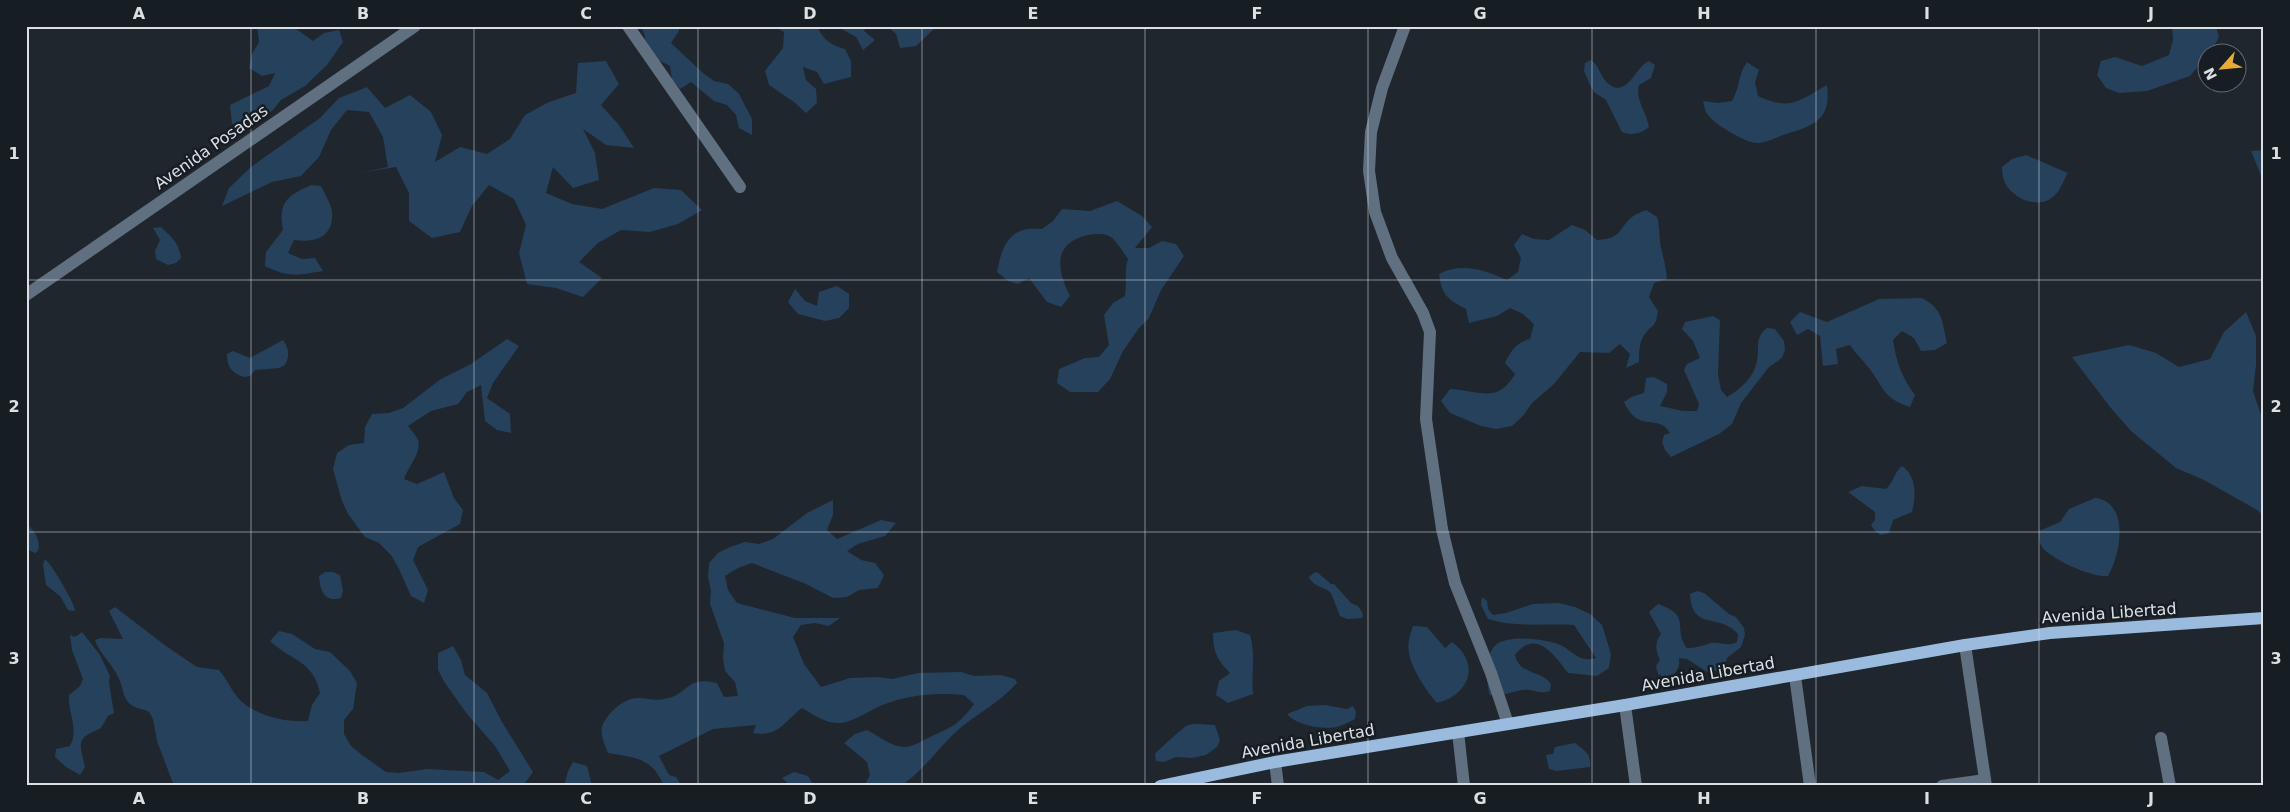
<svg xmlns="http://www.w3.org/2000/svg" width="2290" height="812" font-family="'DejaVu Sans',sans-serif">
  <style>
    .green { fill: #26415b }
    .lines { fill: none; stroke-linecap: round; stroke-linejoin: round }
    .minor { stroke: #607081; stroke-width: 12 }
    .major { stroke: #9abbde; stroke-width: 12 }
    .grid { fill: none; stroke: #dce0e5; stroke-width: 1; stroke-opacity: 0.55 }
    .labels { text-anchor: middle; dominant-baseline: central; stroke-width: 5; stroke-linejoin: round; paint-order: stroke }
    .street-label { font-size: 16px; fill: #dce0e5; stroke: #161d23 }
    .neatline { fill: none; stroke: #dce0e5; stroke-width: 2 }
    .grid-label { font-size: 16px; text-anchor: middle; font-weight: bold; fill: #dce0e5 }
  </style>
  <rect width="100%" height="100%" fill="#1f262d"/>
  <g class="green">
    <polygon points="257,26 292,26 313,41 324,33 339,30 343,42 327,65 305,86 281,100 272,111 260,119 246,124 232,124 230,105 269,86 275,73 262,76 249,68 252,54 259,42"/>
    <polygon points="641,26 678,26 679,31 671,43 703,73 714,81 728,84 739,94 752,119 752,135 739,128 736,115 727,105 714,101 691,82 680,89 672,79 670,66 656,59 645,50 645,36"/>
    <path d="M774,26H817C823,40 831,45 845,49L851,61V77L824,84L817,72L803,67L806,80L816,89L817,103L806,113L794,102L769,85L765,71L783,48L784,32Z"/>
    <polygon points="836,26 866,26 864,31 875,40 863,50 856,37"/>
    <polygon points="887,26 937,26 916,46 900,48 896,34"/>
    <polygon points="2172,26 2216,26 2219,37 2211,52 2208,52 2207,56 2190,76 2147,91 2119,93 2106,88 2097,75 2101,61 2115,57 2142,66 2169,55 2173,40"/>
    <path d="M1591,60C1600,66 1600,78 1610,85C1628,97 1635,67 1649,61L1655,65L1651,78L1639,85C1635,100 1647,113 1649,127C1641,134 1632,136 1622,132L1606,100L1594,92L1590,85L1584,71L1585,63Z"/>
    <polygon points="606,61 619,84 601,105 619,125 634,148 606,145 583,129 595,153 599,180 573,188 553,167 546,193 572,204 602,209 654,188 681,190 702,210 678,224 650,232 621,230 598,243 579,262 602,278 583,297 556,288 527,284 519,253 526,225 514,199 489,185 472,206 460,232 432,238 409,221 409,193 396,167 359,173 388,167 383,137 369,112 347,110 331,130 319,157 301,176 272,182 222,206 229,188 251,167 320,118 339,98 367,87 385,108 410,95 431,112 442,135 435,162 460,147 487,154 510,139 525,115 549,102 576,93 578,63"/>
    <path d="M1747,62L1759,70L1755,82L1758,96C1790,111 1799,101 1827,85C1832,121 1812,126 1783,135C1775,138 1765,143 1757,143C1746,143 1715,125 1708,115C1705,112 1704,105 1703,101L1718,103L1732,101C1741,85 1737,77 1747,62Z"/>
    <polygon points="2264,150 2264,183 2251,151"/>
    <path d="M2026,155L2068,173C2064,179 2061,189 2056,194C2041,211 2014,200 2005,183C2003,179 2002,172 2002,167L2012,159Z"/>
    <path d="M311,185L321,186C325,194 331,204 332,212C334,238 314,243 294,240L288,253L302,259L315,258L323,271C298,275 289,278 265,266L266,252L283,230C278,202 287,196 311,185Z"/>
    <path d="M1117,201L1142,216L1152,227L1135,248H1149L1162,241L1176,244L1184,256L1161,290L1149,318L1139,328L1123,351L1110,379L1098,392H1070L1057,383L1059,369L1085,358L1099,357L1109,345L1104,315L1113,303L1125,296C1127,283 1124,271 1128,259C1123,252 1117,242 1111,237C1104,233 1095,234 1088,235C1052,243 1057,270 1070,296L1061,307L1047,302L1029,278L1018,284L1008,281L997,272C1002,244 1011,225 1042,229L1053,221L1062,209L1090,211Z"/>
    <path d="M1646,210L1657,217C1660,227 1659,238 1661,248C1664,259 1666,268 1667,279L1654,283L1649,297L1658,311C1655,329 1654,322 1645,334C1639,342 1639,352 1639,362L1626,368L1630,354L1620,344L1609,353L1580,352L1554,384L1532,403L1523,416L1512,426L1496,429L1481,426L1450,413L1441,401L1450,389C1478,390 1497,405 1515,374L1505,363C1511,350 1517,342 1530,339L1534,324L1523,314L1510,308L1497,316L1469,323L1466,309C1447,299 1442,295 1439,274C1460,262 1486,270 1507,280L1518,272L1521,258L1514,245L1522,234L1534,239L1549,240L1572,225L1585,230L1597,240C1623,238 1616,231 1632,217C1635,214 1642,212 1646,210Z"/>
    <path d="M161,227C171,237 179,242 181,258L176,263L168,265L156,259L155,251L160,240L153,228Z"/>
    <polygon points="837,286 849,294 849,308 839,318 825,321 798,314 788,302 795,289 805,301 817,306 819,292"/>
    <path d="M1922,298C1943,309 1942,321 1947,343L1935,350L1921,351L1914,338L1902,331L1893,340C1896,361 1902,378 1915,395L1910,407C1881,397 1885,388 1868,367C1862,359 1855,353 1850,345L1836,349L1838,364L1823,366L1820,336L1808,329L1797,335L1790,322L1800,312L1827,322L1879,299Z"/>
    <polygon points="2246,312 2256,336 2256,365 2253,391 2264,424 2264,516 2257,510 2204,480 2176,468 2131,431 2110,407 2072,357 2129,345 2156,353 2179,367 2210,359 2224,332"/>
    <path d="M1713,316L1720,320L1718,374L1721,390L1727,397C1741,389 1754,377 1757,361C1760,347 1754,338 1767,328L1775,329L1784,341L1785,350L1782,358L1769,367L1741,403L1732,424L1719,434L1671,457L1665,450L1662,442L1664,435L1670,433C1658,412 1639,435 1624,402L1631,397L1644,393L1646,378L1654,377L1667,384V392L1660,406L1683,411H1697L1699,404L1684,370L1687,364L1700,358L1693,341L1682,329L1685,322Z"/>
    <path d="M507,339L519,346L493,383L487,398L510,414L511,433L497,430L485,421L481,385L467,392L458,404L431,411L408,426C411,430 416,435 418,440C422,453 408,467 404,479L417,484L444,472L454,498L463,510L460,524L418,547L413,560L428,590L424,603L411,596L399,569L391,555L379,543L365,537L348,514L342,501L333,469L337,453L349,445L364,443L365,427L372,414L389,413L403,408L441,379L471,364Z"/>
    <path d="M283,340C289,348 290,356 285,365L279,368L255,370L250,376L244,377C232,373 227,367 227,354L233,351L250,358Z"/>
    <path d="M1902,466C1917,476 1916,497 1912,512L1893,520L1889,533L1881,535L1875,531L1871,525L1875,520V512L1848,492L1862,486L1886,489C1894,482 1894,472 1902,466Z"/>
    <path d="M2095,498C2130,502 2121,554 2108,576C2093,578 2052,560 2042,547C2039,542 2039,537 2039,531L2060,522L2069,509Z"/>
    <path d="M833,500V515L827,530L837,539L881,520L896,523L885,536L858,544L847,551L861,560L875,563L884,575L878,588L859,590L847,597L833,598L806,584L752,563L738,568L725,576L728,590L737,603L795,618H840L829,626L815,623L801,625L793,637L804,664L821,687L850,678L878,677L892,679L918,673L961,672L974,676L1001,675L1015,679L1017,683C1000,702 978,713 959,729C940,746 924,770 901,786H864L870,775L867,762L844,743L855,734L867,730C879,736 893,748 906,747C914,746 922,741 928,738C951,727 958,726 974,704L964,695C937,692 905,695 880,706C867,712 855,721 841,723C826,724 814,715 802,708C783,722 780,737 753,733L756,725L713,729L659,756L669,775L676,777L682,786H664C652,758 637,758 608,753C605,745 600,735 602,727C606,714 624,698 637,698C646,698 655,701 664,699C689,695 685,675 717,683L724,697L738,696L735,682L725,671L723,658L724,643L710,604L711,591L708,577L709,563L718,553L730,547L745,542L759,544L773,539L807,513Z"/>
    <path d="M26,524C35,530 41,541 38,551L35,553L26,549Z"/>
    <path d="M45,559C51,563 76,605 75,611L68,610L60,596L46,585L43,565Z"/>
    <path d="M325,572H333L340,575L343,591L341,598C324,603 320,590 319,576Z"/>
    <path d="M1315,572L1318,573L1331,584H1334L1351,603L1358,606L1363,614L1362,618L1347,619L1340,616L1331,593C1324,586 1314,588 1309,577Z"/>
    <path d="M1697,591L1704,593L1729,614L1736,617L1744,628L1745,635L1741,647L1727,658C1725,670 1718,671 1707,672L1687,659L1679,658C1680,666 1678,669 1673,676L1666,678L1658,674L1656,666L1660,660C1655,650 1655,642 1661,634L1649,612L1658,604C1693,616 1672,628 1687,648C1695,648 1701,646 1708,644C1719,640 1726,648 1737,642L1738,634C1719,612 1692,632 1690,594Z"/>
    <path d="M1482,597L1487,601L1488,609L1493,615L1506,613L1533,604L1559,603L1575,607L1590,614L1602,625L1611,654L1609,668L1597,676L1568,673C1554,655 1536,628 1515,655C1519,675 1541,670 1551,684L1550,691C1541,694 1538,691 1530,690C1517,688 1503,698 1490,695C1486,682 1484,653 1497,644C1510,635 1541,639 1555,643C1571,647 1577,664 1596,658L1574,625C1545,623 1516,628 1488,619L1481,605Z"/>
    <path d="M115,607L166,646L197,667L219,670C227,679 231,690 239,699C254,715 286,723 308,721L312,705L320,693C313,660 291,661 270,641L279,631L292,634L315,649L330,652L350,671L357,683L353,709L344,720V734L351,746L362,755L386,772L399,773L427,769L484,772L498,780L510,771L495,746L467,714L445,683L438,670V653L453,646L461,660L465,675L487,693L502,722L533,772L525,783L510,786H174L157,741L153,719L149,712C142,708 134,709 128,702C122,695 123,685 118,677C112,663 100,655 95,640L101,638L123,639L109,611Z"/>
    <path d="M1413,626L1427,627L1445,648L1452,642C1481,663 1470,695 1437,703C1427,692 1411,668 1409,653C1407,643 1410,635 1413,626Z"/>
    <path d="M1236,630L1250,635C1256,654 1251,674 1253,694L1228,703L1216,695L1219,681L1230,673C1217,660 1213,651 1213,633Z"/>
    <path d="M82,632L100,655L110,676L109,683L114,713L108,716L101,728C76,739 79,741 85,767L80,775L66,767L55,757L56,749L70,746C79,729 68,713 69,695L80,686L83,679L72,650L70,635L75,637Z"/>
    <path d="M1325,705L1347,709L1353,706L1356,712L1355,719C1349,722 1342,726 1336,727C1322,730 1296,725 1287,714L1307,706Z"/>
    <path d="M1199,724L1215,725L1220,740L1217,747L1206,755L1192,758L1176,757L1164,762L1156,761L1155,754C1159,749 1182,729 1186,726C1190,724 1195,724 1199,724Z"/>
    <path d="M1575,743C1584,750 1592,754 1590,767L1556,771L1549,769L1546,755L1553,754L1555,747Z"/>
    <polygon points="573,762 587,766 592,786 564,786 568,771"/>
    <polygon points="794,772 808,776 814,786 791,786 782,778"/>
  </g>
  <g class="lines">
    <g class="minor">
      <polyline points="628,26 740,187"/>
      <polyline points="1405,26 1382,88 1371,132 1369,171 1375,212 1392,258 1423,313 1430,332 1426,419 1442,529 1455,583 1491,673 1508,724"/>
      <polyline points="26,295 415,26"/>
      <polyline points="1965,645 1986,786"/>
      <polyline points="1795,676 1810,786"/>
      <polyline points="1625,705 1636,786"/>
      <polyline points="1458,732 1464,786"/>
      <polyline points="2161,738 2170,786"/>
      <polyline points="1275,762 1278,786"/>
      <polyline points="1942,786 1985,780"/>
    </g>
    <polyline class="major" points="1160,786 1275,762 1625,705 1965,645 2050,633 2264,618"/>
  </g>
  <path class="grid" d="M251,26V786M474,26V786M698,26V786M922,26V786M1145,26V786M1368,26V786M1592,26V786M1816,26V786M2039,26V786M26,280H2264M26,532H2264"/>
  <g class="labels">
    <g class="street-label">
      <text transform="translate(211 147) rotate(-35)">Avenida Posadas</text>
      <text transform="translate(2109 613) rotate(-4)">Avenida Libertad</text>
      <text transform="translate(1708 674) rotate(-10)">Avenida Libertad</text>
      <text transform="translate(1308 741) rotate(-10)">Avenida Libertad</text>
    </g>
  </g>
  <rect width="2290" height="812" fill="none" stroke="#161d23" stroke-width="55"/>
  <g transform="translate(2222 68) rotate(243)"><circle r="24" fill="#161d23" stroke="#656b71"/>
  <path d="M0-4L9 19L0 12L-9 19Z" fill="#e5ad36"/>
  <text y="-8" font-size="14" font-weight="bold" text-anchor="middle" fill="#dce0e5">N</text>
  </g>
  <rect x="28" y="28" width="2234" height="756" class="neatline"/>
  <g class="grid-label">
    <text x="139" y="19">A</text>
    <text x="363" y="19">B</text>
    <text x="586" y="19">C</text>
    <text x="810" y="19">D</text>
    <text x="1033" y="19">E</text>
    <text x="1257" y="19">F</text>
    <text x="1480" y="19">G</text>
    <text x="1704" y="19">H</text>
    <text x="1927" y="19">I</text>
    <text x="2151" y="19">J</text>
    <text x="14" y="159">1</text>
    <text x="2276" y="159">1</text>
    <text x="14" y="412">2</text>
    <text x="2276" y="412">2</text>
    <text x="14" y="664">3</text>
    <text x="2276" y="664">3</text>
    <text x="139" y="804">A</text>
    <text x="363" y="804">B</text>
    <text x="586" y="804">C</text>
    <text x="810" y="804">D</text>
    <text x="1033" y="804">E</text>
    <text x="1257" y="804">F</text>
    <text x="1480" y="804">G</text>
    <text x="1704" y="804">H</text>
    <text x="1927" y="804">I</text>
    <text x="2151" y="804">J</text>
  </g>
</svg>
